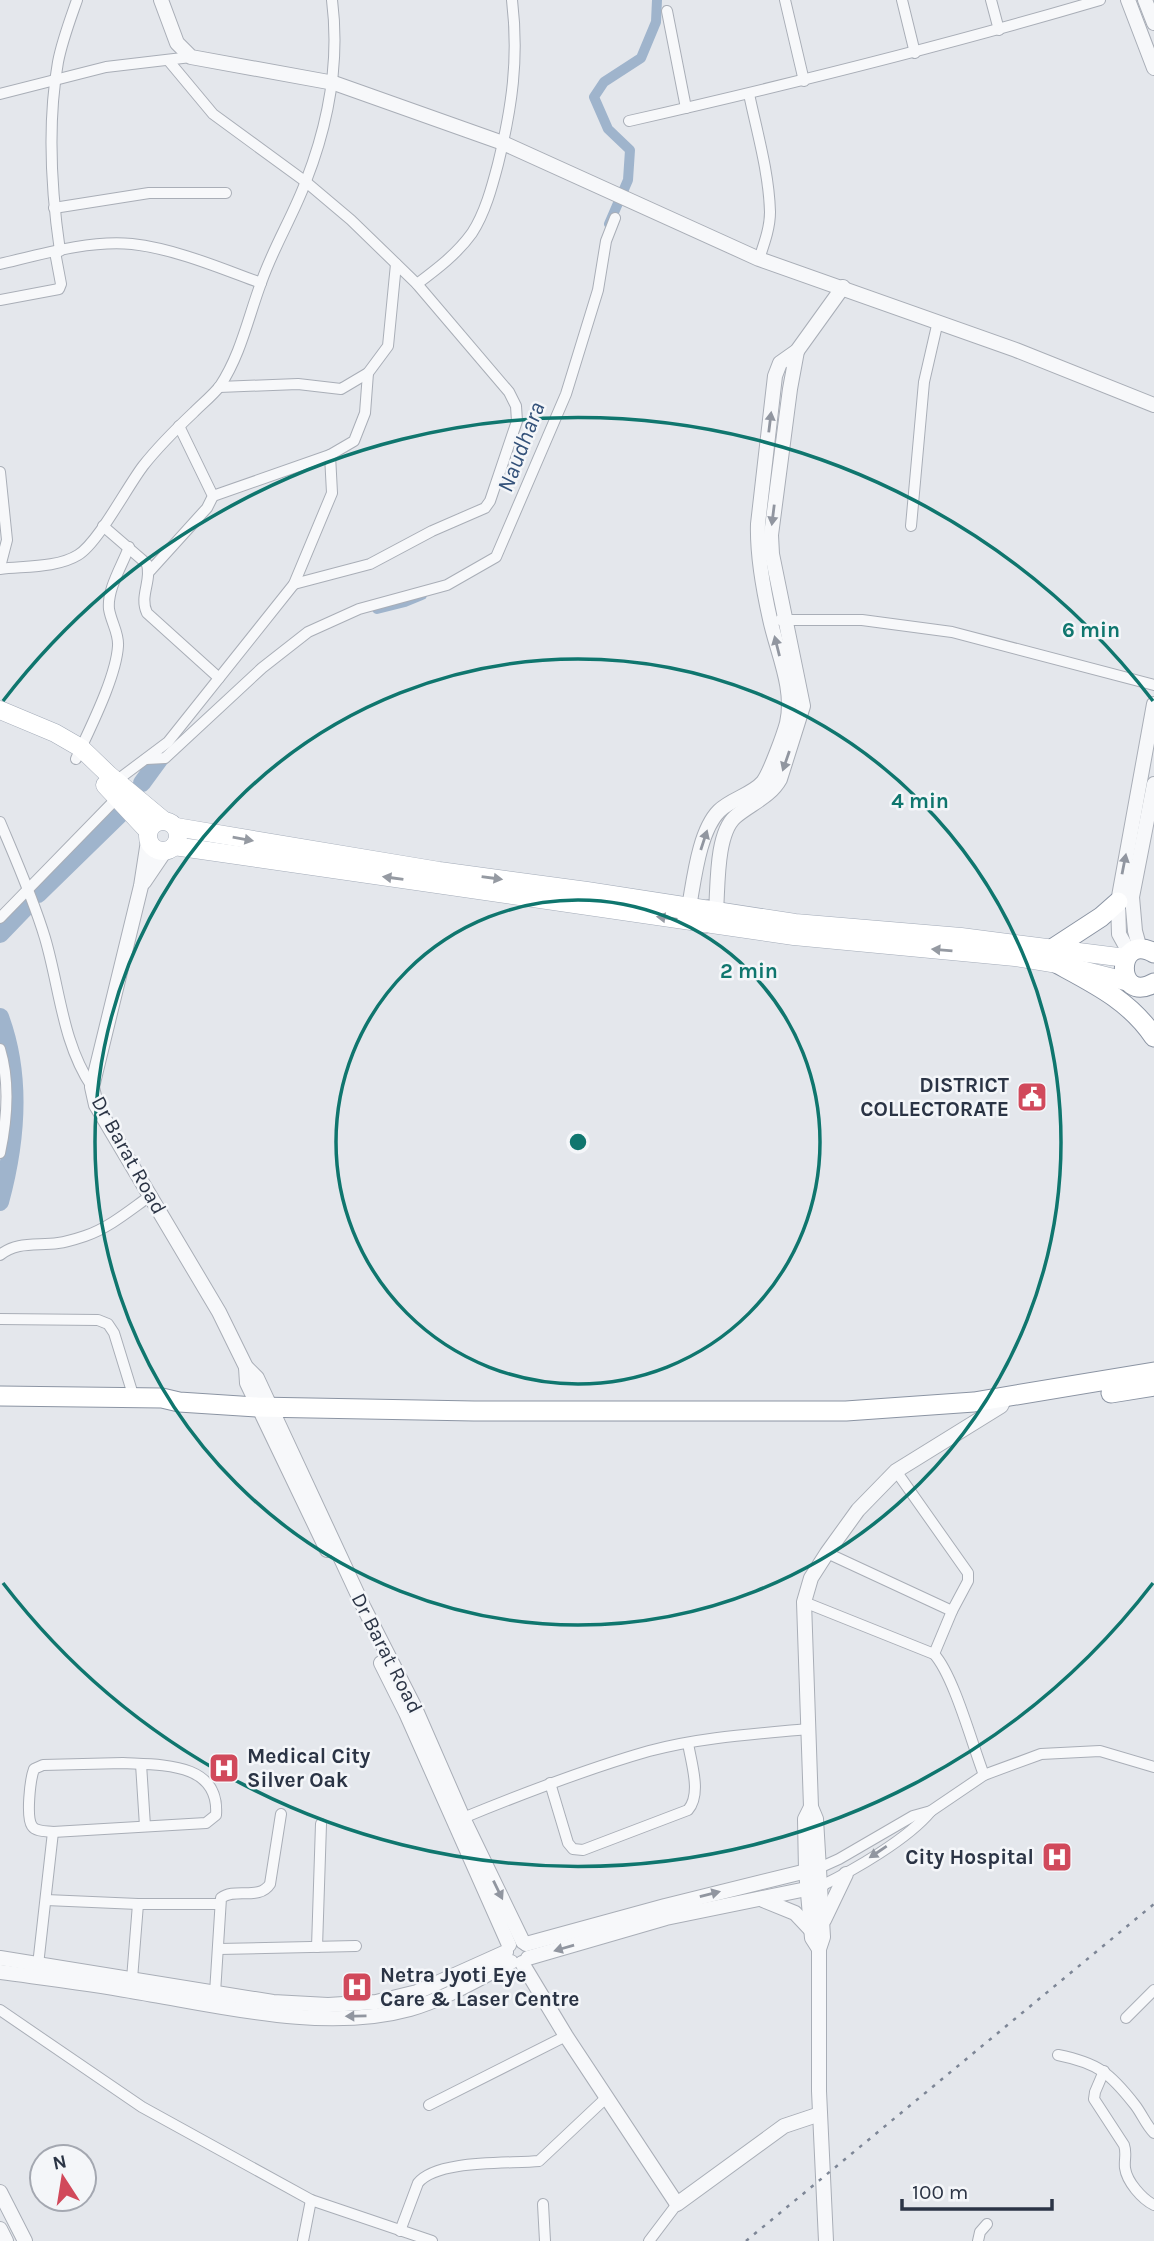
<svg xmlns="http://www.w3.org/2000/svg" width="1154" height="2241" font-family="Karla,sans-serif">
  <style>
    .lines { fill: none; stroke-linecap: round; stroke-linejoin: round }
    .canal { stroke: #9fb4cc; stroke-width: 10 }
    .river { stroke: #9fb4cc; stroke-width: 18 }
    .minor-casing { stroke: #a9aeb7; stroke-width: 12 }
    .tertiary-casing { stroke: #a9aeb7; stroke-width: 16 }
    .primary-casing { stroke: #a3abb8; stroke-width: 19 }
    .trunk-casing { stroke: #8b94a3; stroke-width: 21 }
    .minor { stroke: #f7f8fa; stroke-width: 10 }
    .tertiary { stroke: #f7f8fa; stroke-width: 14 }
    .primary { stroke: #fff; stroke-width: 18 }
    .trunk { stroke: #fff; stroke-width: 19 }
    .rail { stroke: #7d8696; stroke-width: 2.5; stroke-dasharray: 3.5 7; stroke-linecap: butt }
    .oneway { fill: #9196a0 }
    .oneway2 { fill: #959aa2 }
    .ring { fill: none; stroke: #0f766e; stroke-width: 3.5 }
    .labels { text-anchor: middle; dominant-baseline: central; stroke-width: 5; stroke-linejoin: round; paint-order: stroke }
    .poi-label { font-size: 21px; font-weight: bold; fill: #2b3445; stroke: #f4f6f9; text-anchor: end }
    .street-label { font-size: 21px; fill: #2b3445; stroke: #f4f6f9 }
    .water-label { font-size: 23px; font-style: italic; fill: #34527a; stroke: #f4f6f9 }
    .centre { fill: #0f766e; stroke: #f4f6f9; stroke-width: 3.5 }
    .ring-label { font-size: 21px; text-anchor: middle; font-weight: bold; fill: #0f766e; stroke: #f4f6f9; stroke-width: 5; stroke-linejoin: round; paint-order: stroke }
  </style>
  <rect width="100%" height="100%" fill="#e4e7ec"/>
  <g class="lines">
    <g class="canal">
      <polyline points="609,224 628,180 630,150 608,129 594,97 604,82 641,58 656,22 657,0"/>
      <polyline points="377,609 405,602 422,595"/>
    </g>
    <g class="river">
      <polyline points="142,783 161,757"/>
      <polyline points="38,894 120,814"/>
      <polyline points="0,934 26,907"/>
      <path d="M0,1017C22,1076 16,1143 0,1202"/>
    </g>
    <g class="minor-casing">
      <g id="minor">
        <polyline points="785,0 804,81"/>
        <polyline points="902,0 915,53"/>
        <polyline points="991,0 999,30"/>
        <polyline points="667,11 686,108"/>
        <polyline points="168,60 213,114 306,182 351,220 417,284 509,392 516,406 517,421 490,501 485,508 432,531 370,564 294,584"/>
        <polyline points="0,94 106,67 191,57"/>
        <path d="M749,94C757,132 769,173 770,212C770,228 764,244 759,259"/>
        <path d="M629,121C787,85 944,46 1100,0"/>
        <polyline points="54,208 149,193 226,193"/>
        <path d="M60,251C51,189 47,124 58,62C62,41 70,20 77,0"/>
        <path d="M0,264C42,254 89,240 132,244C176,249 220,268 261,283"/>
        <path d="M417,284C437,269 457,254 472,233C485,213 492,187 498,164C512,107 519,59 512,0"/>
        <polyline points="0,300 59,289 61,284 55,252"/>
        <polyline points="219,387 298,384 341,389 368,373 388,346 396,264"/>
        <polyline points="330,455 354,441 365,413 368,373"/>
        <polyline points="0,472 7,540 0,567"/>
        <path d="M103,526L147,564C152,581 139,596 147,613L219,678"/>
        <polyline points="911,526 924,382 938,321"/>
        <path d="M0,569C24,566 57,568 78,555C98,543 127,487 143,466C158,447 176,429 194,412C202,404 213,395 220,386C241,354 248,318 261,283C273,248 293,216 306,181C329,122 340,63 332,0"/>
        <polyline points="149,572 207,508 213,496 179,426"/>
        <polyline points="780,620 862,620 952,632 1154,685"/>
        <path d="M76,759C89,730 116,678 118,646C119,633 111,622 109,609C107,589 122,566 129,547"/>
        <polyline points="146,759 165,758 262,668 308,632 359,609 447,585 496,557 566,394 598,290 606,241 615,218"/>
        <polyline points="116,781 168,742 294,584 332,493 330,455 213,496"/>
        <path d="M0,822C16,860 33,898 45,938C60,989 62,1042 92,1087"/>
        <polyline points="0,918 118,797"/>
        <path d="M0,1049C10,1082 7,1120 0,1153"/>
        <path d="M0,1255C17,1241 37,1246 58,1243C67,1242 76,1239 85,1236C109,1228 130,1210 150,1196"/>
        <polyline points="0,1319 98,1320 108,1324 114,1333 134,1398"/>
        <polyline points="896,1471 968,1573 968,1581 952,1611 934,1654"/>
        <polyline points="827,1553 952,1611"/>
        <path d="M804,1602L934,1654C954,1676 972,1744 984,1775"/>
        <path d="M123,1763C161,1765 220,1762 216,1815L206,1823L53,1832C47,1831 36,1832 32,1826C26,1817 30,1780 34,1769L43,1765Z"/>
        <polyline points="141,1764 145,1826"/>
        <path d="M550,1783L568,1843L573,1849L583,1850L688,1810C702,1794 691,1763 688,1743"/>
        <path d="M463,1818C524,1793 586,1769 649,1751C701,1737 755,1734 808,1729"/>
        <polyline points="819,1868 839,1859 913,1816 931,1811 984,1775 1041,1754 1100,1751 1154,1767"/>
        <path d="M821,1886C854,1870 908,1839 931,1811"/>
        <polyline points="46,1900 138,1904 220,1904"/>
        <polyline points="317,1947 321,1824"/>
        <polyline points="219,1949 356,1946"/>
        <polyline points="38,1965 53,1832"/>
        <polyline points="132,1979 138,1904"/>
        <path d="M215,1993L221,1898C235,1887 259,1901 270,1884L281,1814"/>
        <polyline points="0,2010 142,2107 311,2200 432,2241"/>
        <polyline points="1126,2018 1154,1990"/>
        <path d="M1058,2055C1098,2063 1110,2073 1135,2105C1142,2114 1146,2125 1154,2133"/>
        <path d="M1104,2071L1095,2092L1094,2099L1124,2145C1127,2153 1124,2160 1125,2168C1127,2182 1142,2199 1154,2205"/>
        <polyline points="429,2105 566,2036"/>
        <polyline points="543,2204 545,2241"/>
        <path d="M400,2231L418,2183C437,2159 510,2164 539,2161L607,2097"/>
        <polyline points="303,2241 311,2200"/>
        <polyline points="649,2241 677,2204"/>
        <polyline points="978,2241 980,2232 987,2224"/>
      </g>
    </g>
    <g class="tertiary-casing">
      <g id="tertiary">
        <polyline points="161,0 177,43 191,57 334,83 503,143 759,259 1016,350 1154,405"/>
        <polyline points="1128,0 1154,68"/>
        <polyline points="1145,0 1154,23"/>
        <polyline points="148,841 141,886 92,1087 96,1105 219,1312 246,1367 257,1378 364,1608 415,1708 463,1818 523,1942"/>
        <polyline points="144,882 165,851"/>
        <path d="M689,907C694,880 699,831 719,811C731,799 752,795 763,782C770,773 784,734 787,723C795,689 777,652 770,619C763,588 757,556 758,524L775,376L780,363L797,351L843,287"/>
        <path d="M716,911C718,886 716,834 735,817C750,804 770,797 780,779L803,706L772,554L771,535L790,389L797,351"/>
        <polyline points="1140,949 1135,931 1132,897 1154,784"/>
        <polyline points="1130,954 1119,934 1118,902 1154,704"/>
        <polyline points="246,1367 247,1383 327,1550"/>
        <polyline points="381,1663 406,1713 509,1945"/>
        <polyline points="811,1807 805,1819 806,1871 812,1938 819,1949"/>
        <polyline points="763,1900 795,1913 811,1930"/>
        <polyline points="824,1920 846,1874"/>
        <polyline points="526,1944 665,1906 819,1868"/>
        <polyline points="0,1958 273,2002 328,2005 376,2002 417,1992 506,1952"/>
        <polyline points="528,1958 666,1918 821,1886"/>
        <polyline points="522,1963 566,2036 677,2204 784,2126 820,2114"/>
        <path d="M0,1972C44,1978 88,1983 131,1991C218,2005 323,2033 410,2009C445,1999 478,1979 511,1962"/>
        <polyline points="0,2192 25,2241"/>
        <polyline points="0,2229 6,2241"/>
        <polyline points="826,2241 819,2091 819,1949 823,1937 816,1819 811,1807 804,1602 811,1578 827,1553 858,1510 896,1471 1001,1406 1006,1396"/>
      </g>
    </g>
    <g class="primary-casing">
      <g id="primary">
        <polyline points="0,710 55,733 81,748 109,775 163,820"/>
        <polyline points="105,785 148,831"/>
        <circle cx="163" cy="836" r="15"/>
        <polyline points="176,827 439,871 587,891 795,923 961,937 1126,958"/>
        <polyline points="174,846 794,936 1015,957 1058,964 1129,982"/>
      </g>
    </g>
    <g class="trunk-casing">
      <g id="trunk">
        <polyline points="705,923 708,910"/>
        <polyline points="1052,949 1101,917 1118,902"/>
        <path d="M1154,953C1115,931 1114,1005 1154,983"/>
        <path d="M1058,964C1095,984 1130,1001 1154,1037"/>
        <polyline points="1111,1393 1154,1386"/>
        <polyline points="0,1396 162,1398 179,1402 257,1407 474,1411 846,1411 974,1402 1154,1372"/>
      </g>
    </g>
    <use href="#minor" class="minor"/>
    <use href="#tertiary" class="tertiary"/>
    <use href="#primary" class="primary"/>
    <use href="#trunk" class="trunk"/>
    <polyline class="rail" points="746,2241 1154,1904"/>
  </g>
  <defs><path id="oneway-solid" d="M-6-.8H1V-3.2L6.5 0L1 3.2V.8H-6Z" transform="scale(1.75)"/></defs>
  <g class="oneway">
    <use href="#oneway-solid" transform="translate(770 422) rotate(-83)"/>
    <use href="#oneway-solid" transform="translate(773 515) rotate(97)"/>
    <use href="#oneway-solid" transform="translate(777 646) rotate(-104)"/>
    <use href="#oneway-solid" transform="translate(786 761) rotate(109)"/>
    <use href="#oneway-solid" transform="translate(704 840) rotate(-72)"/>
    <use href="#oneway-solid" transform="translate(1124 864) rotate(-79)"/>
    <use href="#oneway-solid" transform="translate(878 1852) rotate(146)"/>
    <use href="#oneway-solid" transform="translate(498 1890) rotate(64)"/>
    <use href="#oneway-solid" transform="translate(710 1894) rotate(-14)"/>
    <use href="#oneway-solid" transform="translate(564 1948) rotate(164)"/>
    <use href="#oneway-solid" transform="translate(356 2016) rotate(179)"/>
  </g>
  <g class="oneway2">
    <use href="#oneway-solid" transform="translate(243 839) rotate(10)"/>
    <use href="#oneway-solid" transform="translate(393 878) rotate(-172)"/>
    <use href="#oneway-solid" transform="translate(492 878) rotate(8)"/>
    <use href="#oneway-solid" transform="translate(667 918) rotate(-172)"/>
    <use href="#oneway-solid" transform="translate(942 950) rotate(-175)"/>
  </g>
  <g class="ring">
    <circle cx="578" cy="1142" r="242"/>
    <circle cx="578" cy="1142" r="483"/>
    <path d="M1153 1583A725 725 0 0 1 3 1583M3 701A725 725 0 0 1 1153 701"/>
  </g>
  <defs>
    <g id="civic-square" transform="scale(1.575)"><rect x="-9" y="-9" width="18" height="18" rx="4" fill="#d1495b" stroke="#f4f6f9"/><path d="M-.6-6.5H3V-4.5H.6V-3L4-1V1h2V6H-6V1h2V-1L-.6-3ZM-1.2 2.5V6h2.4V2.5Z" fill="#fff"/></g>
    <g id="hospital-square" transform="scale(1.575)"><rect x="-9" y="-9" width="18" height="18" rx="4" fill="#d1495b" stroke="#f4f6f9"/><path d="M-5-5h3v3.5h4V-5h3V5h-3V1.5h-4V5h-3Z" fill="#fff"/></g>
  </defs>
  <g fill-rule="evenodd">
    <use href="#civic-square" x="1032" y="1097"/>
    <use href="#hospital-square" x="224" y="1768"/>
    <use href="#hospital-square" x="1057" y="1857"/>
    <use href="#hospital-square" x="357" y="1987"/>
  </g>
  <g class="labels">
    <g class="poi-label">
      <text x="1009" y="1085">DISTRICT<tspan x="1009" dy="24">COLLECTORATE</tspan></text>
      <text x="247" y="1756" text-anchor="start">Medical City<tspan x="247" dy="24">Silver Oak</tspan></text>
      <text x="1034" y="1857">City Hospital</text>
      <text x="380" y="1975" text-anchor="start">Netra Jyoti Eye<tspan x="380" dy="24">Care &amp; Laser Centre</tspan></text>
    </g>
    <g class="street-label">
      <text transform="translate(129 1155) rotate(61)">Dr Barat Road</text>
      <text transform="translate(387 1653) rotate(63)">Dr Barat Road</text>
    </g>
    <g class="water-label">
      <text transform="translate(521 447) rotate(-69)">Naudhara</text>
    </g>
  </g>
  <circle cx="578" cy="1142" r="10" class="centre"/>
  <g class="ring-label">
    <text x="1091" y="637">6 min</text>
    <text x="920" y="808">4 min</text>
    <text x="749" y="978">2 min</text>
  </g>
  <g transform="translate(63 2178) rotate(348)"><circle r="33" fill="#f4f6f9" stroke="#a4a8b1" stroke-width="2"/>
  <path d="M0-5L12 26L0 18L-12 26Z" fill="#d1495b"/>
  <text y="-10" font-size="19" font-weight="bold" text-anchor="middle" fill="#2b3445">N</text>
  </g>
  <path d="M902 2199v10h150v-10" fill="none" stroke="#2b3445" stroke-width="3.5"/>
  <text x="912" y="2199" font-size="21" fill="#2b3445" stroke="#f4f6f9" stroke-width="5" paint-order="stroke">100 m</text>
</svg>
